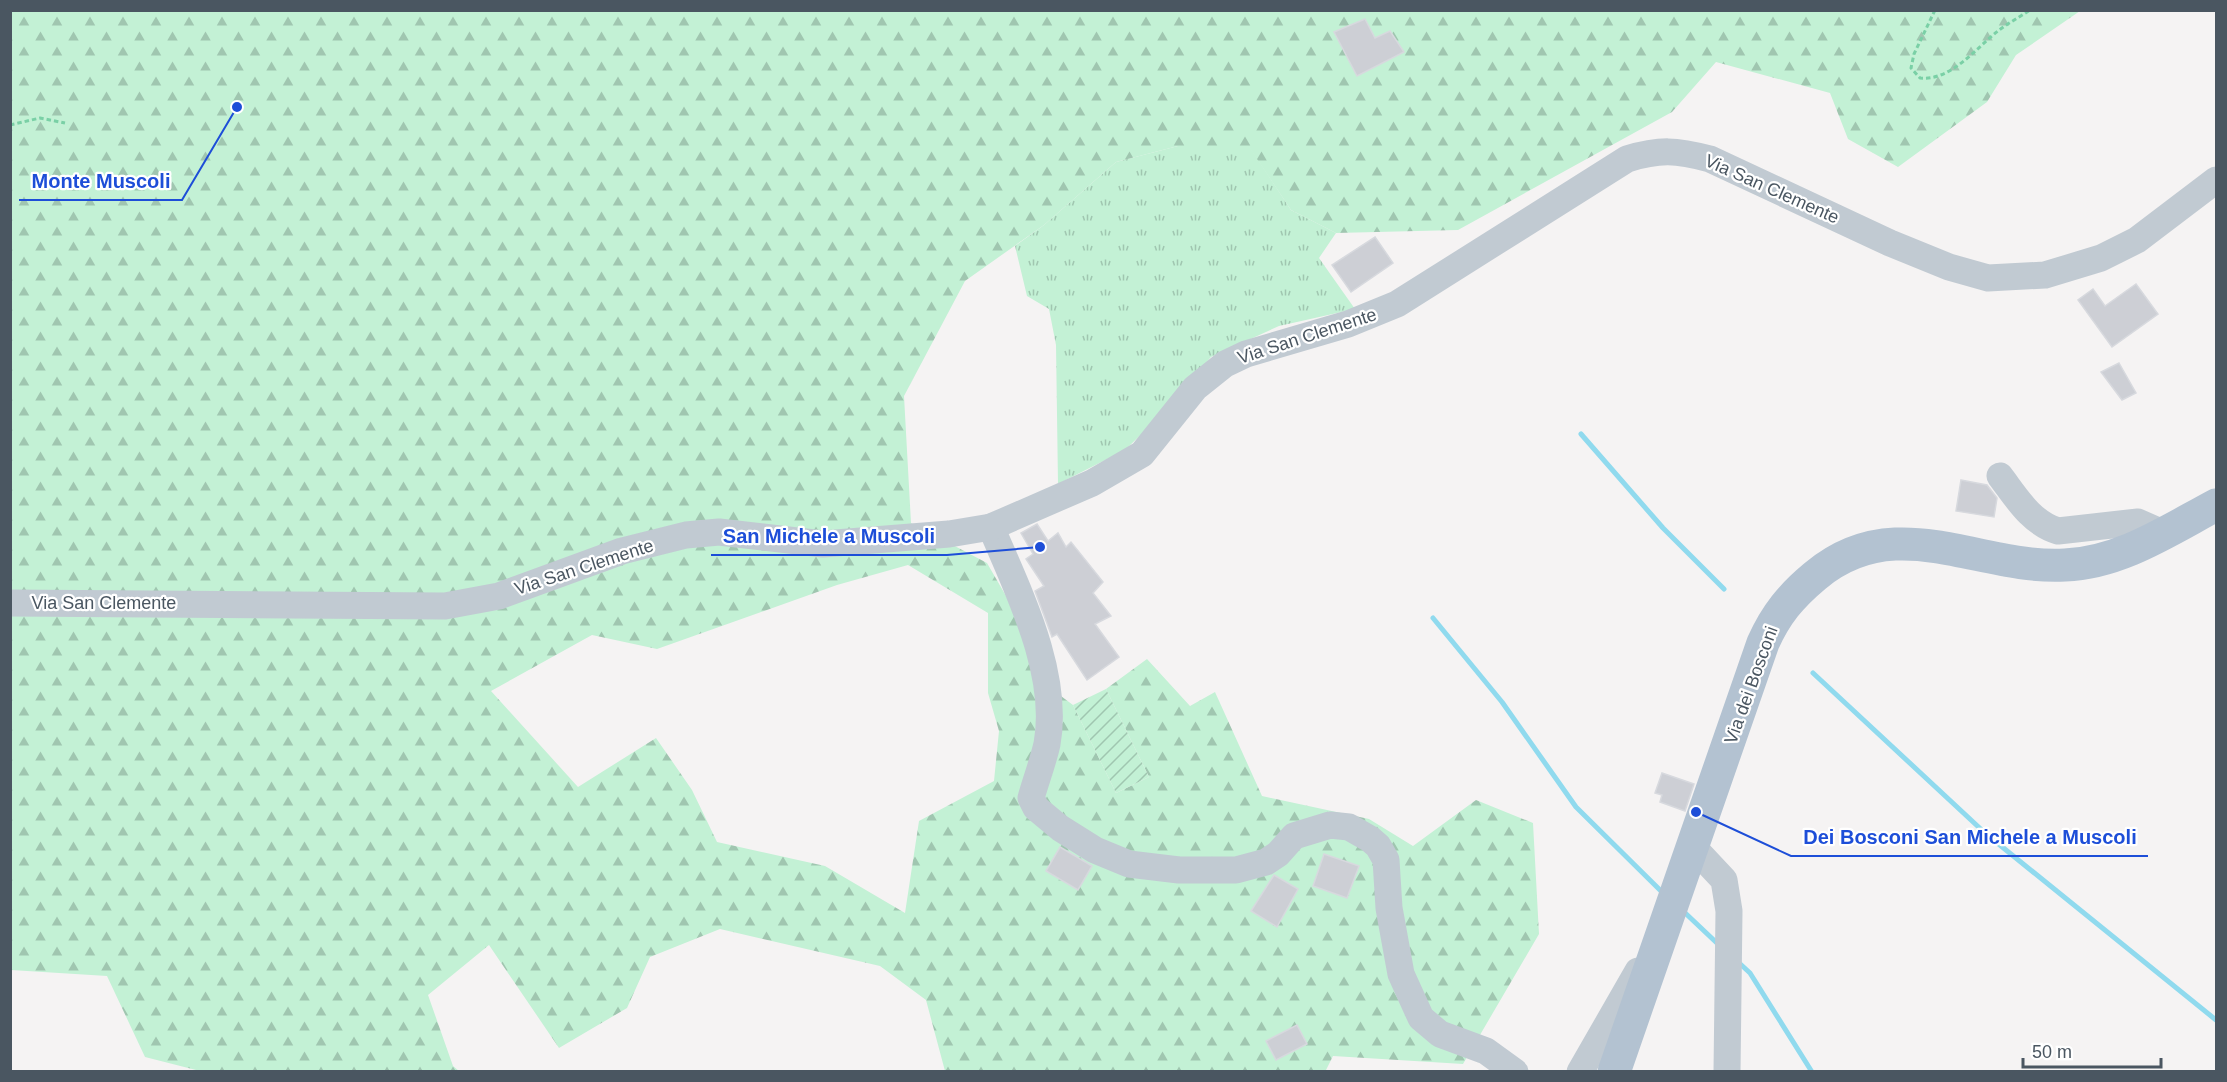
<svg xmlns="http://www.w3.org/2000/svg" width="2227" height="1082" font-family="Helvetica,sans-serif">
  <style>
    .grass { fill: url(#grass-tufts) }
    .forest { fill: url(#forest-firs); fill-rule: evenodd }
    .garden { fill: url(#garden-furrows) }
    .lines { fill: none; stroke-linecap: round; stroke-linejoin: round }
    .stream { stroke: #90daee; stroke-width: 5 }
    .building { fill: #cdcfd5; stroke: #d7d9de; stroke-width: 1.5 }
    .path { stroke: #7ad0a6; stroke-width: 3; stroke-dasharray: 4.5 3; stroke-linecap: butt }
    .minor { stroke: #c1cad2; stroke-width: 27 }
    .major { stroke: #b3c2d1; stroke-width: 33 }
    .labels { text-anchor: middle; dominant-baseline: central; stroke-width: 4.5; stroke-linejoin: round; paint-order: stroke }
    .street-label { font-size: 18px; fill: #4a5661; stroke: #fff }
    .leader { fill: none; stroke: #1d4ed8; stroke-width: 2 }
    .callout-dot { fill: #1d4ed8; stroke: #fff; stroke-width: 2 }
    .callout-label { font-size: 20px; text-anchor: middle; font-weight: bold; fill: #1d4ed8; stroke: #fff; stroke-width: 4.5; stroke-linejoin: round; paint-order: stroke }
  </style>
  <defs>
    <pattern id="grass-tufts" width="24" height="20" patternUnits="userSpaceOnUse" patternTransform="scale(1.5)"><rect width="24" height="20" fill="#c3f1d5"/><path d="M3 7l-1-3M5 7V3M7 7l1-3M15 17l-1-3M17 17v-4M19 17l1-3" fill="none" stroke="#a0c6b0"/></pattern>
    <pattern id="forest-firs" width="22" height="20" patternUnits="userSpaceOnUse" patternTransform="scale(1.5)"><rect width="22" height="20" fill="#c3f1d5"/><path d="M5 1l3.5 6h-7zM16 11l3.5 6h-7z" fill="#a0c6b0"/></pattern>
    <pattern id="garden-furrows" width="10" height="10" patternUnits="userSpaceOnUse" patternTransform="scale(1.5)"><rect width="10" height="10" fill="#c3f1d5"/><path d="M-1 1l2-2M0 10L10 0M9 11l2-2" fill="none" stroke="#a0c6b0"/></pattern>
  </defs>
  <rect width="100%" height="100%" fill="#f5f3f3"/>
  <polygon class="grass" points="1178,146 1249,146 1291,210 1336,233 1319,258 1355,309 1279,326 1211,357 1155,421 1125,450 1058,484 1056,345 1049,309 1027,296 1015,246 1044,225 1116,162"/>
  <path class="forest" d="M10,11H2080L2016,55L1987,102L1898,167L1848,139L1830,93L1716,62L1672,112L1458,230L1336,233L1291,210L1249,147L1178,146L1116,162L1044,225L965,281L904,396L911,523L987,563L1017,615L1038,679L1073,705L1116,793L1149,777L1106,689L1147,659L1190,706L1215,692L1262,796L1369,819L1413,846L1476,800L1533,823L1539,934L1463,1064L1333,1056L1325,1072L945,1071L926,1000L880,966L720,929L650,957L627,1008L559,1048L489,945L428,995L453,1066L459,1071H200L145,1057L107,976L11,970ZM908,565L988,613V693L999,731L994,781L919,821L905,913L825,866L717,842L692,790L656,738L578,787L491,691L592,635L657,649L837,585Z"/>
  <polygon class="garden" points="1106,689 1149,777 1116,793 1073,705"/>
  <g class="lines">
    <g class="stream">
      <polyline points="1581,434 1663,528 1724,589"/>
      <polyline points="1433,618 1502,702 1576,807 1664,894"/>
      <polyline points="1813,673 1985,833 2216,1020"/>
      <polyline points="1682,910 1719,945"/>
      <polyline points="1737,961 1750,973 1812,1072"/>
    </g>
  </g>
  <g class="building">
    <polygon points="1365,19 1375,38 1390,31 1404,52 1357,76 1334,32"/>
    <polygon points="1375,237 1393,263 1351,292 1332,265"/>
    <polygon points="2136,284 2158,314 2112,347 2078,300 2093,289 2105,306"/>
    <polygon points="2119,363 2136,393 2122,400 2101,372"/>
    <polygon points="1961,480 1987,485 1997,498 1994,517 1956,511"/>
    <polygon points="1037,524 1048,541 1058,533 1066,547 1071,542 1103,582 1093,593 1111,616 1095,624 1119,657 1087,680 1057,634 1052,637 1035,591 1044,586 1026,559 1033,554 1021,533"/>
    <polygon points="1662,773 1694,784 1685,811 1660,802 1662,795 1655,793"/>
    <polygon points="1060,847 1092,866 1078,890 1046,871"/>
    <polygon points="1324,854 1359,866 1347,898 1313,886"/>
    <polygon points="1274,875 1298,889 1277,927 1251,911"/>
    <polygon points="1297,1025 1307,1044 1276,1060 1266,1041"/>
  </g>
  <g class="lines">
    <g class="path">
      <path d="M1935,10L1914,54L1911,68L1920,78C1951,81 1975,49 1998,31C2008,23 2020,17 2030,10"/>
      <polyline points="10,125 40,118 65,123"/>
    </g>
    <g class="minor">
      <path d="M2000,476C2016,497 2031,523 2058,531L2138,522L2163,533"/>
      <path d="M991,527C1018,591 1060,673 1047,744C1043,762 1036,780 1031,798L1036,808L1060,828L1095,850L1129,864L1179,870H1236L1266,862L1278,854L1294,836L1330,825L1349,827L1370,839L1378,846L1386,860L1389,908L1401,974L1421,1018L1440,1034L1486,1051L1515,1072"/>
      <path d="M10,603L445,606L499,596L622,551L686,535L719,532L823,544L949,534L991,527L1092,483L1142,454L1195,388L1225,364L1246,354L1348,324L1397,304L1627,159C1660,149 1676,150 1710,159L1890,243L1949,267L1988,278L2045,275L2101,258L2137,240L2216,180"/>
      <polyline points="1694,848 1724,880 1729,911 1727,1072"/>
      <polyline points="1580,1072 1638,971"/>
    </g>
    <path class="major" d="M1614,1072L1763,643C1776,614 1791,596 1815,576C1896,508 1978,570 2065,565C2120,563 2169,530 2216,505"/>
  </g>
  <g class="labels">
    <g class="street-label">
      <text transform="translate(1772 189) rotate(24)">Via San Clemente</text>
      <text transform="translate(1307 336) rotate(-18)">Via San Clemente</text>
      <text transform="translate(584 567) rotate(-18)">Via San Clemente</text>
      <text x="104" y="603">Via San Clemente</text>
      <text transform="translate(1751 685) rotate(-70)">Via dei Bosconi</text>
    </g>
  </g>
  <path class="leader" d="M237 107L182 200H19M1040 547L947 555H711M1696 812L1791 856H2148"/>
  <g class="callout-dot">
    <circle cx="237" cy="107" r="6"/>
    <circle cx="1040" cy="547" r="6"/>
    <circle cx="1696" cy="812" r="6"/>
  </g>
  <g class="callout-label">
    <text x="101" y="188">Monte Muscoli</text>
    <text x="829" y="543">San Michele a Muscoli</text>
    <text x="1970" y="844">Dei Bosconi San Michele a Muscoli</text>
  </g>
  <rect width="2227" height="1082" fill="none" stroke="#4a5661" stroke-width="24"/>
  <path d="M2023 1058v9h138v-9" fill="none" stroke="#4a5661" stroke-width="3"/>
  <text x="2032" y="1058" font-size="18" fill="#4a5661" stroke="#ffffff" stroke-width="4.5" paint-order="stroke">50 m</text>
</svg>
